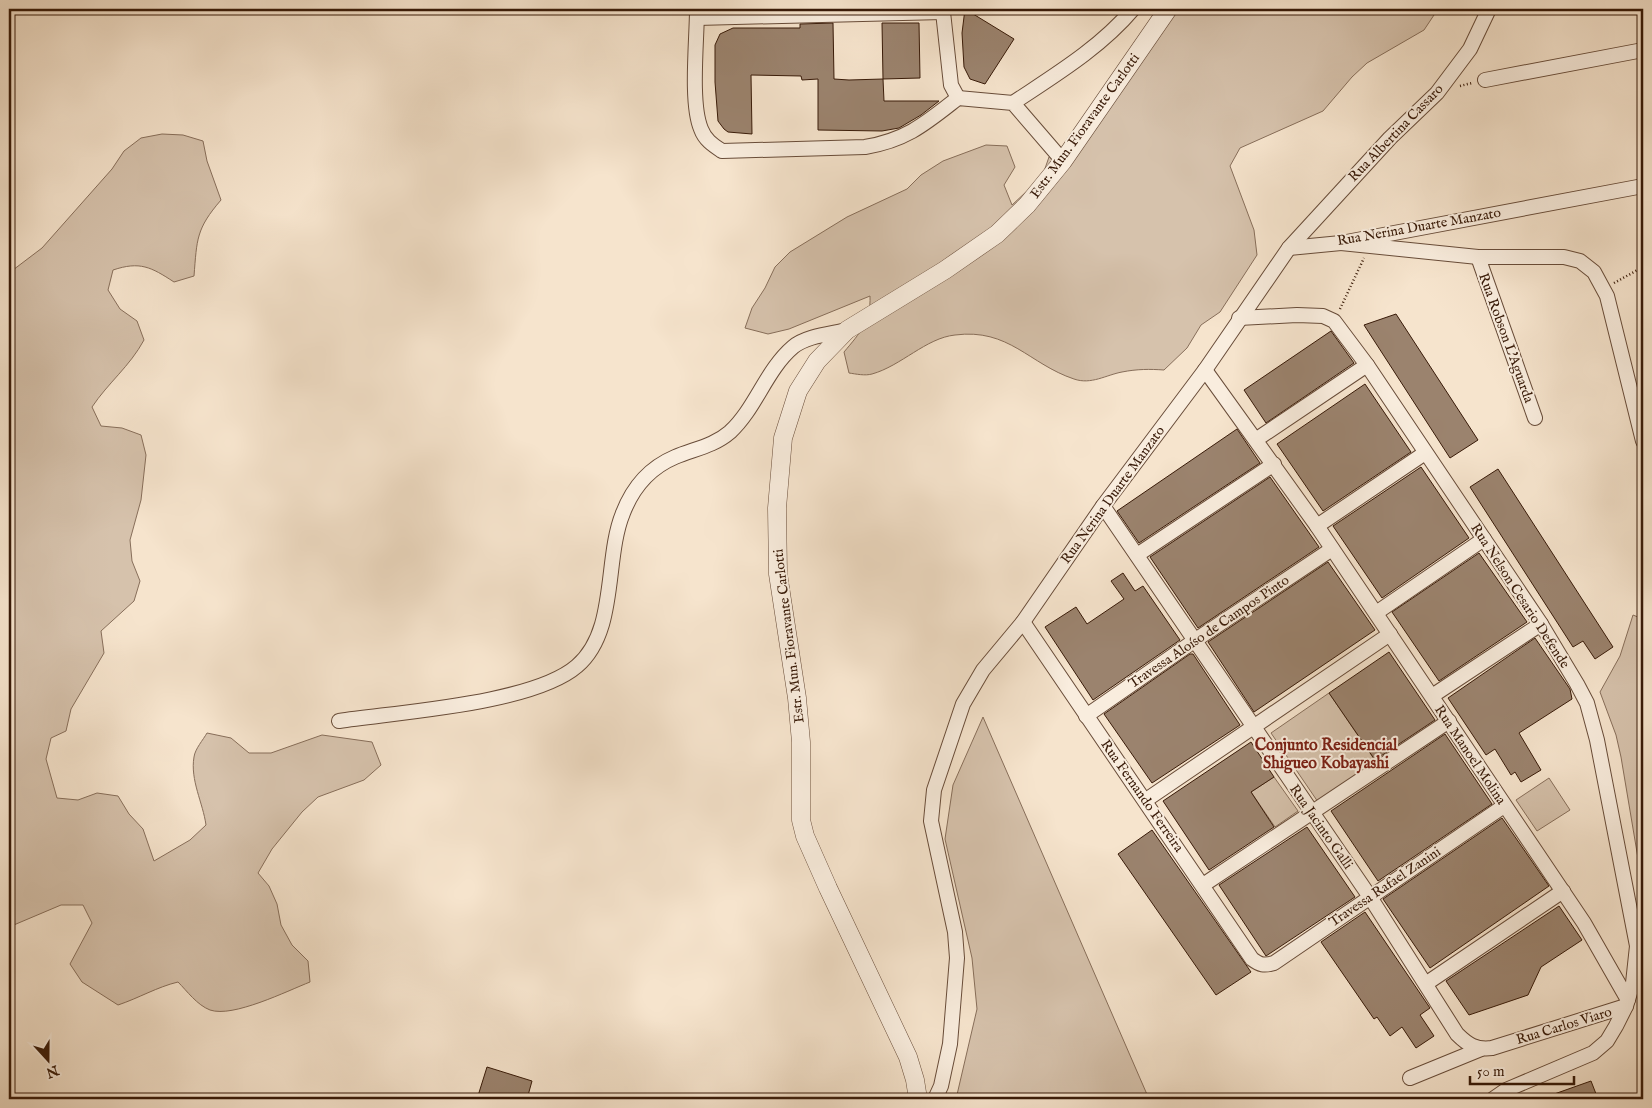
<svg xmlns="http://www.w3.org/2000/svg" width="1652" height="1108" font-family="'IM FELL English',serif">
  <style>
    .green { fill: #d6c2ac; stroke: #876e5a }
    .building { fill: #9b836e; stroke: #381a08 }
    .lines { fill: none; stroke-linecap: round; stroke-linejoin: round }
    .minor-casing { stroke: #684c39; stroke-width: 16 }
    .tertiary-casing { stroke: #684c39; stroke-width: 19 }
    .path { stroke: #381a08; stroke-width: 2.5; stroke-dasharray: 1 2.5; stroke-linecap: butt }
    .minor { stroke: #f9edde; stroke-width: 14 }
    .tertiary { stroke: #f9edde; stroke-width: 18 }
    .labels { text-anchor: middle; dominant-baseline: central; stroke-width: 4; stroke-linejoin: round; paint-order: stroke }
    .street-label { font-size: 14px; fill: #381a08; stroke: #f9edde }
    .quarter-label { font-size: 16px; font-weight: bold; fill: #7a1f14; stroke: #f9edde }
  </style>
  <rect width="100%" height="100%" fill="#f6e4cd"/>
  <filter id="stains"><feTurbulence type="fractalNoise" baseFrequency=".004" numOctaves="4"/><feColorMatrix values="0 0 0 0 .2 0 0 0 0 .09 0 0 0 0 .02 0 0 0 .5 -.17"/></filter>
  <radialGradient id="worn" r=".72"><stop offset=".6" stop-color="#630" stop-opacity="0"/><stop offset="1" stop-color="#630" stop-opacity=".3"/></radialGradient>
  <g class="green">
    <path d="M1165,9H1438L1424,30L1367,63L1352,77L1323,111L1240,148L1230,166L1254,230L1257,255L1220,312L1201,325L1187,348L1164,370C1150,369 1137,369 1122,372C1106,375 1091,385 1074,379C1029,364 1009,328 955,335C926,338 901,366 872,374C865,376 856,374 849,373L844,352C860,333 871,321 870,296L789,329L768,334L745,328L752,308L765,288L775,267L790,252L847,217L907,189L921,175L943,161L986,145L1007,146L1015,167L1004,185L1012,205L1042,177L1049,157L1068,147Z"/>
    <path d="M162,134L183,135L203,141L207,161L221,200C196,229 197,239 194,276L174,282C151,267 140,261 113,270L108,290L120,309L137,321L144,340C130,366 108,383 92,407L101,426L122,428L141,435L146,455L141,500L130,540L132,561L140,581L134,601L101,631L104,653L71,709L66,731L51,738L46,759L57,798L78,800L97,793L118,796L129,814L143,829L154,861L190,840L206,825C203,803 190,780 194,757C195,749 203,740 207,733L231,738L249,753H271L322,735L372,742L381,765L364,780L318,797L302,812L272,849L258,873L269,886L277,904L281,925L292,945L308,961L310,982C287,991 233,1018 210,1010C197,1005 187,991 178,982C157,987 139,998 118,1005L82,982L70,964L92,923L83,905H61L9,927V273L42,248L112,169L124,151L141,138Z"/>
    <polygon points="1633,615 1643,619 1643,888 1621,757 1616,735 1600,692 1620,656"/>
    <polygon points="1329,693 1376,762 1318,802 1271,733"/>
    <polygon points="983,717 1149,1099 956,1099 977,1009 972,958 945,839 953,785"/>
    <polygon points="1274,777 1298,811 1275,827 1251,792"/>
    <polygon points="1549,778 1570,810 1537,831 1516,800"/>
  </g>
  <g class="building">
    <polygon points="965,9 1014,39 985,84 970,79 964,67 962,33"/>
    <polygon points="833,23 834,79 849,80 883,79 882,23 919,23 920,78 883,79 884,101 939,101 921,115 899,128 882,131 818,130 818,79 802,80 801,76 751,75 752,134 728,132 724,129 718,121 715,82 715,45 720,34 733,28 800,28 800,24"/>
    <polygon points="1396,314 1478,440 1450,458 1364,325"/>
    <polygon points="1331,331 1354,363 1266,423 1244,390"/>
    <polygon points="1365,384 1411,452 1323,511 1277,444"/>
    <polygon points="1237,429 1260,463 1139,543 1117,511"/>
    <polygon points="1421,467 1469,538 1382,598 1333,526"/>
    <polygon points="1498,469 1613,647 1595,659 1583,641 1573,647 1470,487"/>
    <polygon points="1270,477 1319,547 1198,628 1150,557"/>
    <polygon points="1479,553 1527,622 1439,681 1392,612"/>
    <polygon points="1328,562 1375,630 1254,712 1208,642"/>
    <polygon points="1123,573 1135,591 1143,586 1180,640 1093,700 1045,627 1076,607 1087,624 1124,599 1111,581"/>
    <polygon points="1535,638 1570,689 1572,699 1519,733 1541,770 1521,782 1515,772 1511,775 1495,749 1486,755 1448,698"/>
    <polygon points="1389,652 1435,720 1375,760 1329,693"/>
    <polygon points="1190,654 1193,654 1240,725 1152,783 1104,714"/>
    <polygon points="1445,734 1492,804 1378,881 1331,811"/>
    <polygon points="1251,742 1274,777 1251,792 1274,827 1209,870 1163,801"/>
    <polygon points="1502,818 1549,886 1430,968 1383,899"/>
    <polygon points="1307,827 1355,897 1266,956 1219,885"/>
    <polygon points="1152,830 1251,972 1216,995 1118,854"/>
    <polygon points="1559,906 1582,940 1541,967 1528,995 1469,1015 1446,981"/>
    <polygon points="1365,912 1430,1008 1420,1015 1434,1036 1416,1048 1402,1027 1390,1036 1377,1017 1374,1019 1321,942"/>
    <polygon points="487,1067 532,1081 527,1099 477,1099"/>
    <polygon points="1591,1081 1598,1099 1544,1099 1543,1098"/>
  </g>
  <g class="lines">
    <g class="minor-casing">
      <g id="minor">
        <path d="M697,9C697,40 690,103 701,129C705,140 713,145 722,151L865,147C907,140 926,123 958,98L1013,103L1063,161"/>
        <polyline points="945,9 943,12 951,85 958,98"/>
        <polyline points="697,18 943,12"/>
        <polyline points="1485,80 1643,50"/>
        <path d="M1013,103C1055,75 1100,48 1133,9"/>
        <polyline points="1341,243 1478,257 1564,257 1580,261 1594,272 1607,296 1643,441"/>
        <polyline points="1289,248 1341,243 1643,186"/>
        <polyline points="1478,257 1535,418"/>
        <polyline points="1239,318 1297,315 1323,316 1334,321 1367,365 1541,624 1577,684 1587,703 1597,740 1637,946 1633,983 1626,1006 1616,1026 1607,1041 1593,1053 1506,1090 1493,1099"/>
        <polyline points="1205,370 1317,526 1584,923 1628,1000"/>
        <polyline points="1257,439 1367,365"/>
        <path d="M1103,506L1370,897L1457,1034C1468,1045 1476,1050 1492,1048L1626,1006"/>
        <polyline points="1317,526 1425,453"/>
        <polyline points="1137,555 1274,464"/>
        <polyline points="1376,613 1484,539"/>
        <path d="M1023,622L1252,959C1260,965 1264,966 1274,963L1504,806"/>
        <polyline points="1432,696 1541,624"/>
        <polyline points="1086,716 1194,641 1332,549"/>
        <path d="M339,721C398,712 533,704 577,666C618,631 604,559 623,513C633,487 649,468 675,457C694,449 714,446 730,432C756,408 766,370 793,347C806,336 830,334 847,330"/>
        <polyline points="1146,800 1390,634"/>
        <polyline points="1203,885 1449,721"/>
        <polyline points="1427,983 1563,891"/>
        <polyline points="1410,1078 1481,1049"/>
        <polyline points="935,1099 941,1086 950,1044 957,958 955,932 931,821 934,790 963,704 983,670 1023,622 1103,506 1205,370 1289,248 1390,138 1437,93 1470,49 1489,9"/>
      </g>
    </g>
    <g class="tertiary-casing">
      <polyline id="tertiary" points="918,1099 915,1080 908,1057 828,888 805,836 801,820 801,742 797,698 778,574 777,508 783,438 798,391 817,361 847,330 945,270 997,234 1027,205 1063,161 1168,9"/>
    </g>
    <g class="path">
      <polyline points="1460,86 1472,83"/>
      <polyline points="1614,283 1643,267"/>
      <polyline points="1340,309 1364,258"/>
    </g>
    <use href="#minor" class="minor"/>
    <use href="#tertiary" class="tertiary"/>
  </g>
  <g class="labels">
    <g class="street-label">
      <text transform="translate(1085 126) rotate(-54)">Estr. Mun. Fioravante Carlotti</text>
      <text transform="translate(1396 133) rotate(-46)">Rua Albertina Cassaro</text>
      <text transform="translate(1419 227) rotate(-10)">Rua Nerina Duarte Manzato</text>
      <text transform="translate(1506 338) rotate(70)">Rua Robson L'Aguarda</text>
      <text transform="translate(1113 495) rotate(-54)">Rua Nerina Duarte Manzato</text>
      <text transform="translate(1520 596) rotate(57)">Rua Nelson Cesario Defende</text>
      <text transform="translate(1209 632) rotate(-34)">Travessa Aloíso de Campos Pinto</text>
      <text transform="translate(789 636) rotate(-97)">Estr. Mun. Fioravante Carlotti</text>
      <text transform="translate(1470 755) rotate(56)">Rua Manoel Molina</text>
      <text transform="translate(1142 796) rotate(55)">Rua Fernando Ferreira</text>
      <text transform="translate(1321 827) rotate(55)">Rua Jacinto Galli</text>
      <text transform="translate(1385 887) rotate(-34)">Travessa Rafael Zanini</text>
      <text transform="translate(1564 1026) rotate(-17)">Rua Carlos Viaro</text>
    </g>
    <g class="quarter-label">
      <text x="1326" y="746">Conjunto Residencial<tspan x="1326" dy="18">Shigueo Kobayashi</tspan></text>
    </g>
  </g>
  <rect width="1652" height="1108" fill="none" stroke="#f6e4cd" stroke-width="30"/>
  <rect x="10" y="10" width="1632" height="1088" fill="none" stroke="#381a08" stroke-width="2.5"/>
  <rect x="15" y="15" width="1622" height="1078" fill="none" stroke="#381a08"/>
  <g transform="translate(48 1060) rotate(159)" stroke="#f9edde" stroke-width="4" paint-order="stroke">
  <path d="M0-4L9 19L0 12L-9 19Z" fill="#381a08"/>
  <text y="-8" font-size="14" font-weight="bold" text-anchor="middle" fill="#381a08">N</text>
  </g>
  <path d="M1470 1076v8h104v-8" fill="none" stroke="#381a08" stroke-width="2.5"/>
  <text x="1477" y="1076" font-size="15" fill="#381a08" stroke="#f9edde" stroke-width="4" paint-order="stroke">50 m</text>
  <rect width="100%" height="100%" filter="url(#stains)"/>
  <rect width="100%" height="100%" fill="url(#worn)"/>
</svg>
